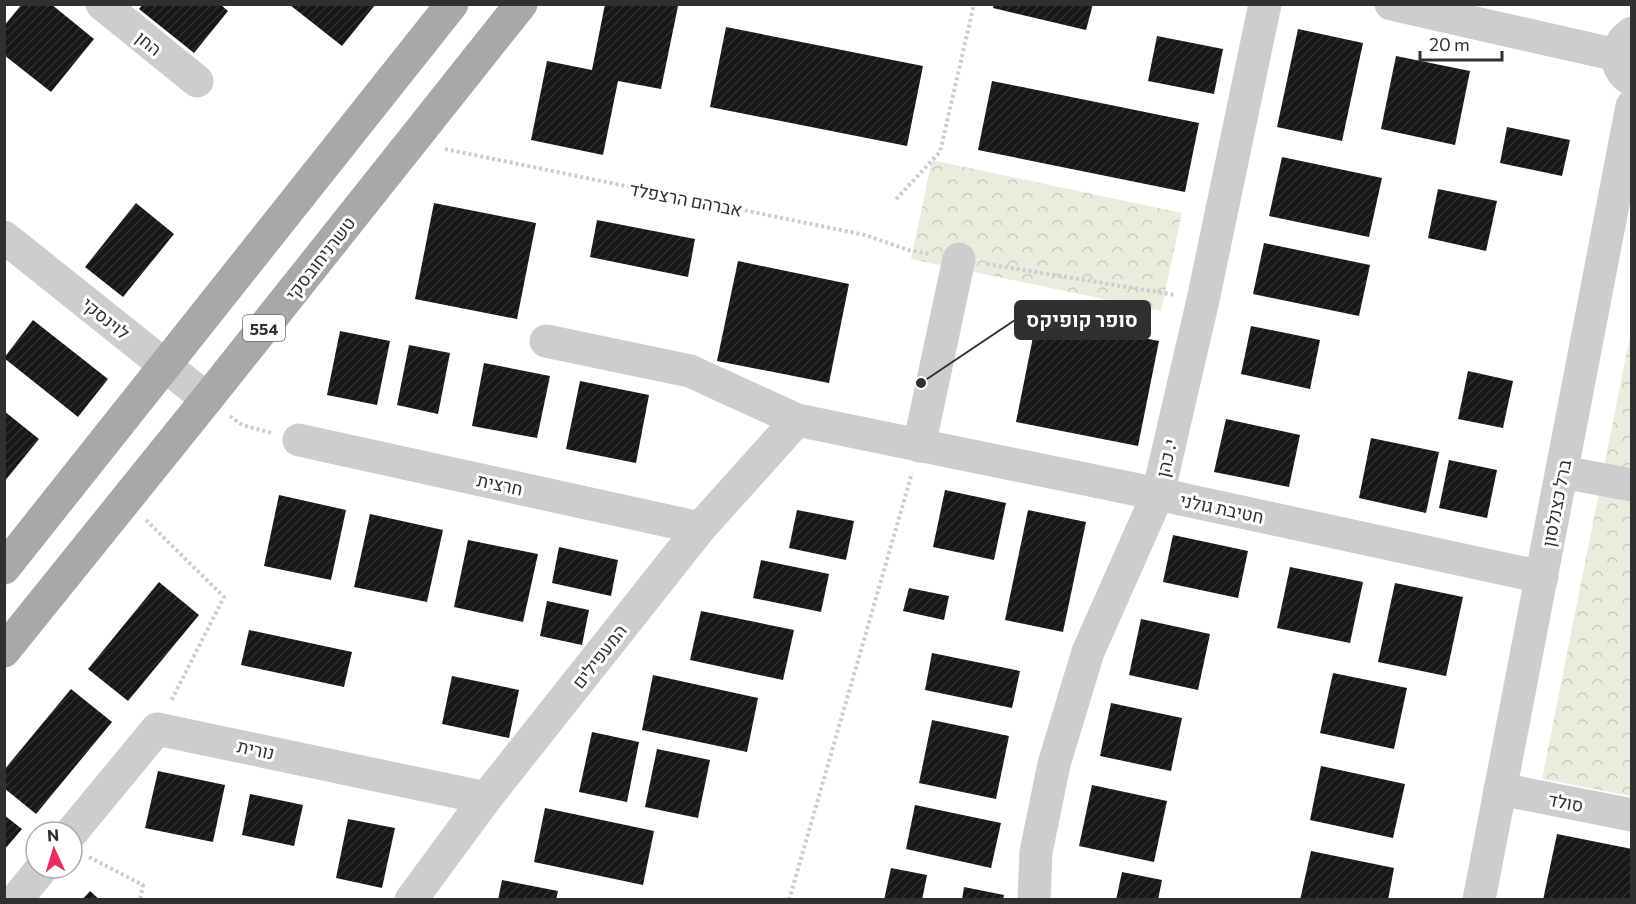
<svg xmlns="http://www.w3.org/2000/svg" width="1636" height="904" font-family="Commissioner,Heebo,sans-serif">
  <style>
    .park { fill: url(#park-crowns) }
    .building { fill: url(#building-hatch) }
    .lines { fill: none; stroke-linecap: round; stroke-linejoin: round }
    .path { stroke: #cdcdcd; stroke-width: 4; stroke-dasharray: 3 3; stroke-linecap: butt }
    .minor { stroke: #cdcdcd; stroke-width: 33 }
    .major { stroke: #a8a8a8; stroke-width: 33 }
    .labels { text-anchor: middle; dominant-baseline: central; stroke-width: 6; stroke-linejoin: round; paint-order: stroke }
    .shield { fill: #fff; stroke: #6e6e6e; stroke-width: 1.5 }
    .shield-label { font-size: 16px; font-weight: bold; fill: #303030 }
    .street-label { font-size: 18px; fill: #303030; stroke: #fff }
    .leader { fill: none; stroke: #303030; stroke-width: 2 }
    .callout-dot { fill: #303030; stroke: #fff; stroke-width: 2 }
    .callout { fill: #303030; stroke: #303030; stroke-width: 2 }
    .callout-label { font-size: 20px; text-anchor: middle; font-weight: bold; fill: #fff }
  </style>
  <defs>
    <pattern id="park-crowns" width="20" height="18" patternUnits="userSpaceOnUse" patternTransform="scale(1.5)"><rect width="20" height="18" fill="#e9eddd"/><path d="M2 6a3 3 0 1 1 6 0M12 15a3 3 0 1 1 6 0" fill="none" stroke="#c8ccbe"/></pattern>
    <pattern id="building-hatch" width="6" height="6" patternUnits="userSpaceOnUse" patternTransform="scale(1.5)"><rect width="6" height="6" fill="#171717"/><path d="M-1 1l2-2M0 6l6-6M5 7l2-2" fill="none" stroke="#303030"/></pattern>
  </defs>
  <rect width="100%" height="100%" fill="#fff"/>
  <g class="park">
    <polygon points="932,160 1182,213 1161,311 911,259"/>
    <polygon points="1631,331 1631,796 1542,779"/>
  </g>
  <g class="building">
    <polygon points="22,4 51,4 94,39 51,92 4,55 4,26"/>
    <polygon points="143,4 220,4 228,11 194,53 139,9"/>
    <polygon points="605,4 669,4 678,6 661,89 618,81 603,155 531,140 547,61 592,70"/>
    <polygon points="994,4 1093,4 1086,30 993,8"/>
    <polygon points="290,5 375,5 342,46"/>
    <polygon points="726,27 923,66 907,146 710,107"/>
    <polygon points="1298,29 1363,43 1342,141 1277,127"/>
    <polygon points="1157,36 1223,49 1214,94 1148,81"/>
    <polygon points="1396,56 1470,71 1455,145 1381,129"/>
    <polygon points="992,81 1199,123 1185,192 978,150"/>
    <polygon points="1507,127 1570,140 1562,176 1500,163"/>
    <polygon points="1282,157 1382,178 1369,237 1269,216"/>
    <polygon points="1438,189 1497,201 1486,251 1428,238"/>
    <polygon points="136,203 174,234 123,297 85,267"/>
    <polygon points="434,203 536,223 517,319 415,299"/>
    <polygon points="597,220 695,239 688,277 590,257"/>
    <polygon points="1264,243 1370,265 1359,316 1253,294"/>
    <polygon points="738,261 849,284 829,383 717,361"/>
    <polygon points="1037,317 1159,341 1138,446 1016,422"/>
    <polygon points="33,320 108,379 78,417 4,358"/>
    <polygon points="1251,326 1320,340 1310,389 1241,374"/>
    <polygon points="340,331 390,341 377,405 327,395"/>
    <polygon points="409,345 450,353 438,414 397,405"/>
    <polygon points="484,363 550,376 537,438 472,426"/>
    <polygon points="1468,371 1513,381 1503,428 1458,419"/>
    <polygon points="580,381 649,395 636,463 566,449"/>
    <polygon points="4,411 39,439 4,482"/>
    <polygon points="1226,419 1300,435 1289,487 1214,472"/>
    <polygon points="1371,438 1439,452 1426,513 1359,498"/>
    <polygon points="1449,460 1497,470 1487,518 1439,508"/>
    <polygon points="945,490 1006,503 994,560 933,547"/>
    <polygon points="279,495 346,510 331,580 264,566"/>
    <polygon points="797,510 854,521 846,560 789,548"/>
    <polygon points="1028,510 1086,522 1063,632 1005,620"/>
    <polygon points="370,514 443,530 427,602 354,587"/>
    <polygon points="1173,535 1248,551 1238,598 1163,582"/>
    <polygon points="468,540 538,554 523,622 454,607"/>
    <polygon points="559,547 618,560 611,596 552,583"/>
    <polygon points="761,560 829,574 821,612 753,598"/>
    <polygon points="1290,567 1363,582 1350,643 1277,628"/>
    <polygon points="159,582 199,615 128,701 88,669"/>
    <polygon points="1395,583 1463,597 1446,676 1378,662"/>
    <polygon points="909,588 949,596 944,620 903,611"/>
    <polygon points="547,601 589,610 582,645 540,636"/>
    <polygon points="701,611 794,630 783,680 690,660"/>
    <polygon points="1141,619 1210,634 1198,690 1129,675"/>
    <polygon points="249,630 352,652 344,687 241,665"/>
    <polygon points="932,653 1020,671 1012,708 925,690"/>
    <polygon points="1333,673 1407,688 1394,749 1320,733"/>
    <polygon points="653,675 758,698 747,752 642,730"/>
    <polygon points="452,676 519,690 509,738 442,724"/>
    <polygon points="71,689 112,722 36,814 4,788 4,770"/>
    <polygon points="1111,703 1182,718 1171,771 1100,756"/>
    <polygon points="932,720 1009,736 996,799 919,783"/>
    <polygon points="592,732 639,742 627,802 579,792"/>
    <polygon points="657,749 710,760 698,818 645,807"/>
    <polygon points="1321,766 1405,784 1393,838 1310,820"/>
    <polygon points="158,771 225,785 213,842 145,828"/>
    <polygon points="1092,785 1167,801 1154,862 1079,846"/>
    <polygon points="250,794 303,805 294,846 242,835"/>
    <polygon points="915,805 1001,823 991,868 906,849"/>
    <polygon points="545,808 654,831 643,885 534,862"/>
    <polygon points="4,815 22,829 4,850"/>
    <polygon points="348,819 395,828 382,888 336,878"/>
    <polygon points="1557,834 1632,849 1632,900 1543,900"/>
    <polygon points="1311,851 1394,868 1388,900 1300,900"/>
    <polygon points="891,868 927,875 922,900 884,900"/>
    <polygon points="1122,872 1162,880 1158,900 1116,900"/>
    <polygon points="502,880 558,891 556,900 498,900"/>
    <polygon points="964,887 1004,895 1003,900 962,900"/>
    <polygon points="90,891 100,900 82,900"/>
  </g>
  <g class="lines">
    <g class="path">
      <polyline points="445,149 865,235 908,250 930,254"/>
      <polyline points="896,199 940,152 974,4"/>
      <polyline points="987,264 1175,295"/>
      <polyline points="230,416 242,425 272,433"/>
      <polyline points="146,520 224,597 171,701"/>
      <polyline points="89,857 143,885 140,900"/>
      <polyline points="789,900 912,473"/>
    </g>
    <g class="minor">
      <polyline points="102,4 197,81"/>
      <polyline points="1391,4 1617,55"/>
      <path d="M1632,33C1614,44 1612,69 1632,80"/>
      <polyline points="4,237 207,399"/>
      <polyline points="546,341 690,371 797,420 1158,494 1542,577"/>
      <polyline points="299,440 700,528"/>
      <polyline points="919,446 959,259"/>
      <polyline points="1562,472 1632,485"/>
      <polyline points="1500,789 1632,815"/>
      <polyline points="72,832 157,729 486,798"/>
      <polyline points="16,900 42,868"/>
      <polyline points="411,900 486,798 700,528 797,420"/>
      <polyline points="1034,900 1036,852 1054,764 1088,652 1158,494 1203,300 1265,4"/>
      <polyline points="1479,900 1632,106"/>
    </g>
    <g class="major">
      <polyline points="4,568 452,4"/>
      <polyline points="4,651 207,399 521,4"/>
    </g>
  </g>
  <g class="labels">
    <rect class="shield" x="243" y="315" width="42" height="26" rx="4.5"/>
    <g class="shield-label">
      <text x="264" y="328">554</text>
    </g>
    <g class="street-label">
      <text transform="translate(149 43) rotate(39)">החן</text>
      <text transform="translate(686 199) rotate(11)">אברהם הרצפלד</text>
      <text transform="translate(320 258) rotate(-52)">טשרניחובסקי</text>
      <text transform="translate(106 318) rotate(39)">לוינסקי</text>
      <text transform="translate(1166 458) rotate(-77)">י. כהן</text>
      <text transform="translate(500 484) rotate(12)">חרצית</text>
      <text transform="translate(1556 503) rotate(-79)">ברל כצנלסון</text>
      <text transform="translate(1222 508) rotate(12)">חטיבת גולני</text>
      <text transform="translate(599 656) rotate(-52)">המעפילים</text>
      <text transform="translate(256 749) rotate(12)">נורית</text>
      <text transform="translate(1566 802) rotate(11)">סולד</text>
    </g>
  </g>
  <path class="leader" d="M921 383L1015 320"/>
  <circle class="callout-dot" cx="921" cy="383" r="6"/>
  <rect class="callout" x="1015" y="301" width="135" height="38" rx="6"/>
  <g class="callout-label">
    <text x="1082" y="327">סופר קופיקס</text>
  </g>
  <rect width="1636" height="904" fill="none" stroke="#303030" stroke-width="12"/>
  <g transform="translate(54 850) rotate(356)"><circle r="28" fill="#ffffff" stroke="#acacac" stroke-width="1.5"/>
  <path d="M0-4.5L10 22L0 15L-10 22Z" fill="#ea2f60"/>
  <text y="-9" font-size="16" font-weight="bold" text-anchor="middle" fill="#303030">N</text>
  </g>
  <path d="M1420 51v9h82v-9" fill="none" stroke="#303030" stroke-width="3"/>
  <text x="1429" y="51" font-size="18" fill="#303030" stroke="#ffffff" stroke-width="4.5" paint-order="stroke">20 m</text>
</svg>
